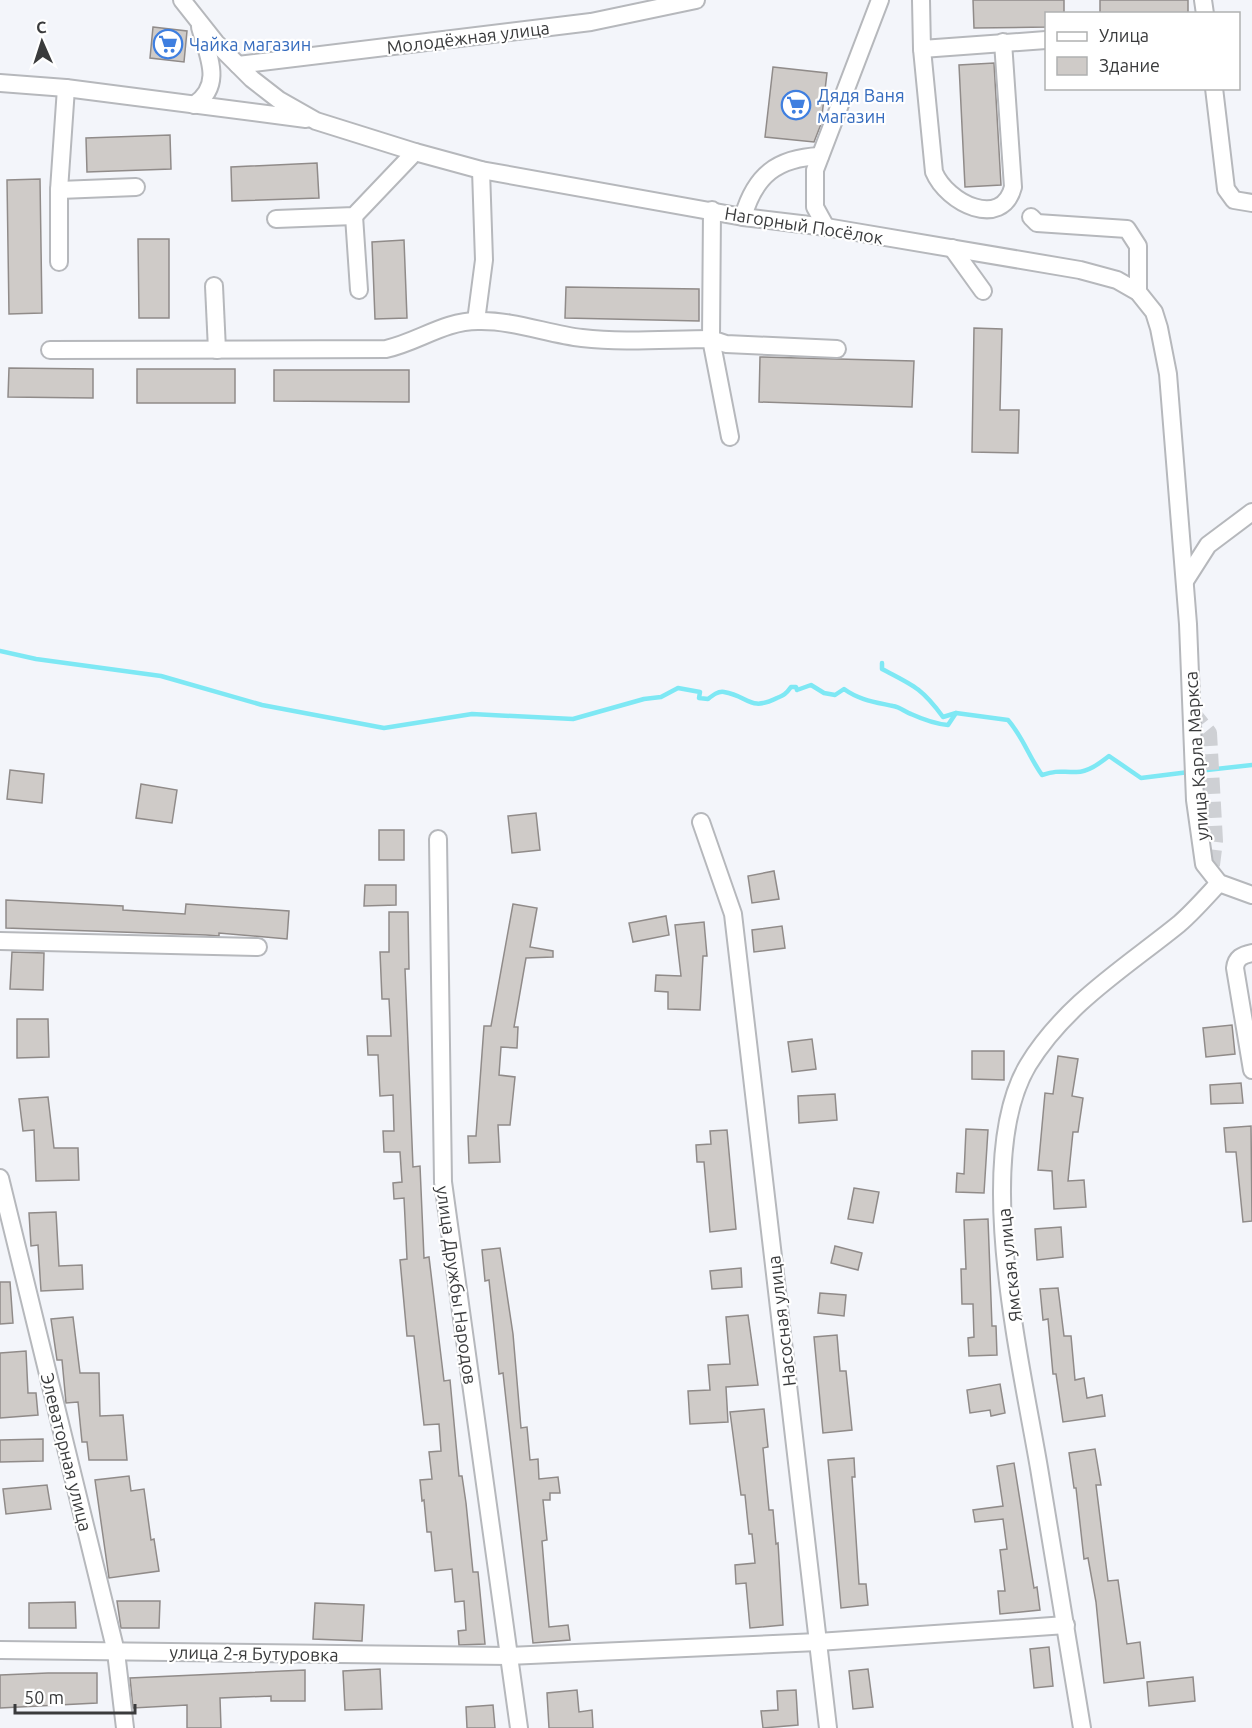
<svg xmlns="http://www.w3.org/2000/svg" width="1252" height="1728" font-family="Ubuntu,sans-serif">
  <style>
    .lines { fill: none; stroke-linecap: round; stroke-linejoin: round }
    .stream { stroke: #7ee8f4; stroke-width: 4.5 }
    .building { fill: #cfcbc8; stroke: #908b89; stroke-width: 1.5 }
    .minor-tunnel { stroke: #ced0d4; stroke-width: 16; stroke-dasharray: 16 8; stroke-linecap: butt }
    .minor-casing { stroke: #b6b8bc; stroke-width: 20 }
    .minor { stroke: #fff; stroke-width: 16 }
    .labels { text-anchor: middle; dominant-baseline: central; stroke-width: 4.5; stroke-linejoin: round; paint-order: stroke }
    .street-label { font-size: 18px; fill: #3a3b3c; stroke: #fff }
    .shop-label { font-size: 18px; fill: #366cbe; stroke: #fff; text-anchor: start }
  </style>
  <rect width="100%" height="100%" fill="#f3f5fa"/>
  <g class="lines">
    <g class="stream">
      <path d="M0,651L36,659L161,676L262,705L384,728L472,714L573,719L644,699L661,697L678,688L700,692L699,698L708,699C713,695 718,691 724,692C749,696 749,712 777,698C784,695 786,694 791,687H796L797,690L811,685L824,693L835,695L844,689C859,700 875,702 893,706C900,707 905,712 911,714C922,719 936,724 948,725L956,713L1008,720C1023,737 1029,757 1042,775C1059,770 1059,772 1075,772C1087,773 1100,763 1109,756L1141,778L1189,772"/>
      <path d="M882,663V669C913,685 922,688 943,717L956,713"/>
      <polyline points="1198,771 1252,765"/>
    </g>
  </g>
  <g class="building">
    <polygon points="973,0 1064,0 1064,14 1047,14 1047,27 974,28"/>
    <rect x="1100" y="0" width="88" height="14"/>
    <polygon points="153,27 187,31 184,62 150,58"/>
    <polygon points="994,63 1001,185 965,187 959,65"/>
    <polygon points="773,67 827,73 821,124 814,142 765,137"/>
    <polygon points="170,135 171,169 87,172 86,138"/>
    <polygon points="317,163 319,198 232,201 231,167"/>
    <polygon points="40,179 42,313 9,314 7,180"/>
    <polygon points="138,239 169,239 169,318 139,318"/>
    <polygon points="404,240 407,318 375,319 372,242"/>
    <polygon points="566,287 699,289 699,321 565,318"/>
    <polygon points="974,328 1002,329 1000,410 1019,410 1018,453 972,452"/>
    <polygon points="760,357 914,361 912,407 759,402"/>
    <polygon points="9,368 93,369 93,398 8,397"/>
    <rect x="137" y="369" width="98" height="34"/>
    <polygon points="274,370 409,370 409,402 274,401"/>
    <polygon points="10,770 44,774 42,803 7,799"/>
    <polygon points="141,784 177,790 172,823 136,818"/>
    <polygon points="536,813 540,850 512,853 508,816"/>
    <rect x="379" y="830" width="25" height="30"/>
    <polygon points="774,871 779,899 752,903 748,876"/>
    <polygon points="365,885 396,885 396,905 364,906"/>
    <polygon points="6,900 123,906 123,910 185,914 186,904 289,911 287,939 219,933 219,936 206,935 6,928"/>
    <polygon points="513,904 537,908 530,947 553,951 553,957 526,958 514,1027 518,1027 517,1048 501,1047 499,1075 515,1077 510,1125 498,1125 500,1162 469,1163 468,1136 476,1136 484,1026 491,1026"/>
    <polygon points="389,912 408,912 409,969 405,969 413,1167 420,1166 424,1258 429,1257 444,1381 450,1380 459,1476 462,1476 466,1503 473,1572 478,1572 485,1644 459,1645 458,1631 466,1630 464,1601 455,1602 452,1569 435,1571 431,1532 427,1532 424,1500 422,1501 420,1480 432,1479 429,1452 441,1451 439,1424 424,1425 414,1336 407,1336 400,1260 407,1259 404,1198 394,1199 393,1183 402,1182 400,1152 384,1152 383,1131 394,1131 393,1095 380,1096 378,1055 368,1055 367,1036 391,1036 389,999 382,999 380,952 389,952"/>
    <polygon points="666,916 669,935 633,942 629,923"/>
    <polygon points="704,922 707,956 703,956 700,1010 668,1009 668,992 655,991 656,975 681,976 675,925"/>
    <polygon points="782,926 785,948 754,952 752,930"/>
    <polygon points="12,952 44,953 43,990 10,989"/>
    <polygon points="17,1019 48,1019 49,1057 17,1058"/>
    <polygon points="1232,1025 1235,1054 1206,1057 1203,1028"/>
    <polygon points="812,1039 816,1069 792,1072 788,1042"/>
    <polygon points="972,1051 1004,1051 1004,1080 972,1079"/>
    <polygon points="1058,1056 1078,1059 1072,1096 1083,1098 1078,1132 1073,1132 1068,1181 1084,1180 1086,1207 1054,1209 1052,1171 1038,1170 1045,1093 1053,1094"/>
    <polygon points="1241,1083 1243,1103 1211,1104 1210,1085"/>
    <polygon points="835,1094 837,1120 799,1123 798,1096"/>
    <polygon points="48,1097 54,1148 78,1148 79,1180 36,1181 34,1130 23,1131 19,1099"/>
    <polygon points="1251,1126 1252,1221 1243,1222 1236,1152 1226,1152 1224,1128"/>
    <polygon points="966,1129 988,1130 984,1193 956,1192 957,1173 964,1174"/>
    <polygon points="727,1130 736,1229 710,1232 704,1162 697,1162 696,1145 711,1144 710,1131"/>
    <polygon points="854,1188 879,1192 873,1223 848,1219"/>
    <polygon points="56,1212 59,1266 82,1265 83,1289 41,1291 38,1245 31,1246 29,1213"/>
    <polygon points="988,1219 992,1326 996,1326 997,1355 969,1356 968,1338 974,1337 973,1304 962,1304 961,1269 966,1269 964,1220"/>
    <polygon points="1061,1227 1063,1257 1037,1260 1035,1229"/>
    <polygon points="835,1246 862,1253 858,1270 831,1263"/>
    <polygon points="500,1248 513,1334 521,1428 527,1427 530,1460 538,1459 539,1479 558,1477 560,1493 550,1493 550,1500 543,1500 547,1540 542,1541 549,1627 568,1625 570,1640 533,1643 503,1373 499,1374 489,1280 485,1281 482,1250"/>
    <polygon points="741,1268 742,1287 712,1289 710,1271"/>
    <polygon points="0,1282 10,1282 13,1323 0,1324"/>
    <polygon points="1058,1288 1064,1336 1071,1336 1075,1380 1084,1378 1087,1398 1102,1395 1105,1416 1063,1422 1056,1374 1053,1374 1048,1319 1043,1320 1040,1289"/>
    <polygon points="820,1293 846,1295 844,1316 818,1313"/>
    <polygon points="748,1315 758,1385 726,1387 728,1422 690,1424 688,1391 710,1390 708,1365 730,1364 726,1317"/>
    <polygon points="73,1317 80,1373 99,1373 100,1416 123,1415 127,1460 89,1460 87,1442 82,1442 78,1402 66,1403 62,1360 57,1360 51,1319"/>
    <polygon points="837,1335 840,1371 846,1371 852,1430 823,1433 814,1337"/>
    <polygon points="26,1351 28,1393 36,1393 38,1415 0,1418 0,1353"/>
    <polygon points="1000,1384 1005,1413 991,1416 990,1410 970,1413 967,1390"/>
    <polygon points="764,1409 768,1447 763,1448 769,1510 773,1510 776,1544 778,1543 783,1625 750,1628 746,1583 736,1584 735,1565 755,1563 752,1534 749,1534 745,1495 741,1495 730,1412"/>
    <polygon points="43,1439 43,1461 0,1462 0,1440"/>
    <polygon points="1095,1449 1101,1485 1096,1485 1108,1581 1118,1580 1127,1644 1140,1642 1144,1678 1104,1683 1096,1602 1088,1558 1084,1559 1076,1488 1074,1488 1069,1453"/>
    <polygon points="854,1458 855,1477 852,1477 859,1584 866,1584 868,1605 841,1608 828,1460"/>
    <polygon points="1014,1463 1034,1588 1037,1587 1040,1610 1000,1614 998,1591 1005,1591 1000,1550 1007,1549 1003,1519 975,1522 973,1510 1003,1506 997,1466"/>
    <polygon points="129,1476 131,1491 144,1489 151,1540 154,1539 159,1571 109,1578 95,1480"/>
    <polygon points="47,1485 51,1509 6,1514 3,1489"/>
    <polygon points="117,1601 160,1601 159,1628 121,1628"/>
    <polygon points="75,1602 76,1628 29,1628 29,1603"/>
    <polygon points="315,1603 364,1605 362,1641 313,1639"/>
    <polygon points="1049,1647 1053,1686 1034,1688 1030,1649"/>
    <polygon points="380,1669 382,1709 345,1710 343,1671"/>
    <polygon points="868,1669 873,1707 853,1709 849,1671"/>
    <polygon points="305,1670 305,1701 271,1701 271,1696 220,1698 221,1728 187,1728 187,1705 133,1708 130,1678"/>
    <polygon points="48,1673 97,1673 97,1703 0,1708 0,1675"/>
    <polygon points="1193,1677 1195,1701 1149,1706 1147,1682"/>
    <polygon points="577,1690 579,1712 592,1710 593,1728 549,1728 547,1693"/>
    <polygon points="796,1690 798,1725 763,1728 761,1711 778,1710 777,1691"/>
    <polygon points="493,1705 495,1728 467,1728 466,1707"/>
  </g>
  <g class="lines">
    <polyline class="minor-tunnel" points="1192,712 1209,733 1215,841 1211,873"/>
    <g class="minor-casing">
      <g id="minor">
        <polyline points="182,0 216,43 252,79 279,100 316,121 415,152 481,170 743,217 826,227 1080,270 1117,280 1138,292 1154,312 1159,328 1168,374 1188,624 1195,800 1204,864 1219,883 1252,895"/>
        <polyline points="921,0 922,49 1046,40"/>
        <polyline points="1203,0 1205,14"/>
        <path d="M922,49L934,172C947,203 1002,230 1013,187L1003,42"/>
        <polyline points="238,65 591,22 696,0"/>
        <polyline points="0,83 66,88 306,119"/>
        <polyline points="1214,88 1226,189 1234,200 1252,203"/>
        <path d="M194,105C224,85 208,56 200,27"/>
        <polyline points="59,190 136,187"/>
        <polyline points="712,210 711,339 726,344 837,349"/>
        <polyline points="354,216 359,290"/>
        <path d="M743,217C755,175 777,158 820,156"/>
        <polyline points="1031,217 1037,223 1127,229 1138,246 1138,292"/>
        <polyline points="276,219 354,216 415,152"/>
        <polyline points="826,227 815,207 815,170 880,0"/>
        <polyline points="952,248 983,291"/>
        <polyline points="59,262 59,190 66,88"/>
        <polyline points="214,286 217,350"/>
        <polyline points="476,321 484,260 481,170"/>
        <path d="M50,350L386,349C418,342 444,321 478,321C513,320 548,334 582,338C624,343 669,339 711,339L730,437"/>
        <polyline points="1185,581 1208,545 1252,512"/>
        <polyline points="701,822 733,914 828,1728"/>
        <polyline points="438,839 443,1182 519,1728"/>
        <polyline points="0,941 258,947"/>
        <path d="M1252,953C1242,955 1236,958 1235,968L1252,1070"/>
        <polyline points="0,1178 116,1652 125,1728"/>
        <polyline points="0,1650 508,1656 818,1642 1066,1625"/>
        <path d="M1082,1728C1068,1641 1054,1554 1039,1468C1021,1362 972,1159 1028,1065C1065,1004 1126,967 1179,924C1193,912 1206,897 1219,883"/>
      </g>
    </g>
    <use href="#minor" class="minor"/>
  </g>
  <defs>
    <g id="supermarket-ring" transform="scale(1.5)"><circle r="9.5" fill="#fff" stroke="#3f7fe0" stroke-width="1.5"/><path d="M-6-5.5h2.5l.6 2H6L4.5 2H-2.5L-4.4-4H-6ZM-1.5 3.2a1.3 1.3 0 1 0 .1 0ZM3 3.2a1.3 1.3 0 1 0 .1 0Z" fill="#3f7fe0"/></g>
  </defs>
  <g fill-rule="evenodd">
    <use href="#supermarket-ring" x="168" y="44"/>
    <use href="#supermarket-ring" x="796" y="105"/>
  </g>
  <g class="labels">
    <g class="street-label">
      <text transform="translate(468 37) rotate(-7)">Молодёжная улица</text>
      <text transform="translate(804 225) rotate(9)">Нагорный Посёлок</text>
      <text transform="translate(1196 756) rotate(-94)">улица Карла Маркса</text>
      <text transform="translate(1009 1265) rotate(-96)">Ямская улица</text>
      <text transform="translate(457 1285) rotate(82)">улица Дружбы Народов</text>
      <text transform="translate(781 1321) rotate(-97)">Насосная улица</text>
      <text transform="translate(67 1452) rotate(76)">Элеваторная улица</text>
      <text transform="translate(254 1653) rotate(1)">улица 2-я Бутуровка</text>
    </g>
    <g class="shop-label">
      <text x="189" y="44">Чайка магазин</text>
      <text x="817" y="95">Дядя Ваня<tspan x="817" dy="21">магазин</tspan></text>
    </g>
  </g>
  <rect x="1045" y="12" width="195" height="78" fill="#ffffff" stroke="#b0b1b1" stroke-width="1.5"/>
  <rect x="1057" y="32" width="30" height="9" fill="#ffffff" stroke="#b0b1b1" stroke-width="1.5"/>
  <text x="1099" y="42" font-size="18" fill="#3a3b3c">Улица</text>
  <rect x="1057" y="57" width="30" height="18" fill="#cfcbc8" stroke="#b0b1b1" stroke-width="1.5"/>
  <text x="1099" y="72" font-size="18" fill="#3a3b3c">Здание</text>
  <g transform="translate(42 42) rotate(357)" stroke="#ffffff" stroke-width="4.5" paint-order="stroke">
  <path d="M0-4.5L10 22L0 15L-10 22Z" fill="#3a3b3c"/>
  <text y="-9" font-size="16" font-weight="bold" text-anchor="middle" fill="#3a3b3c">С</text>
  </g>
  <path d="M15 1704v9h120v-9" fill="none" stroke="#3a3b3c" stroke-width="3"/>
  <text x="24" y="1704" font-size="18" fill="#3a3b3c" stroke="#ffffff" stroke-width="4.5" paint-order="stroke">50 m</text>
</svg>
